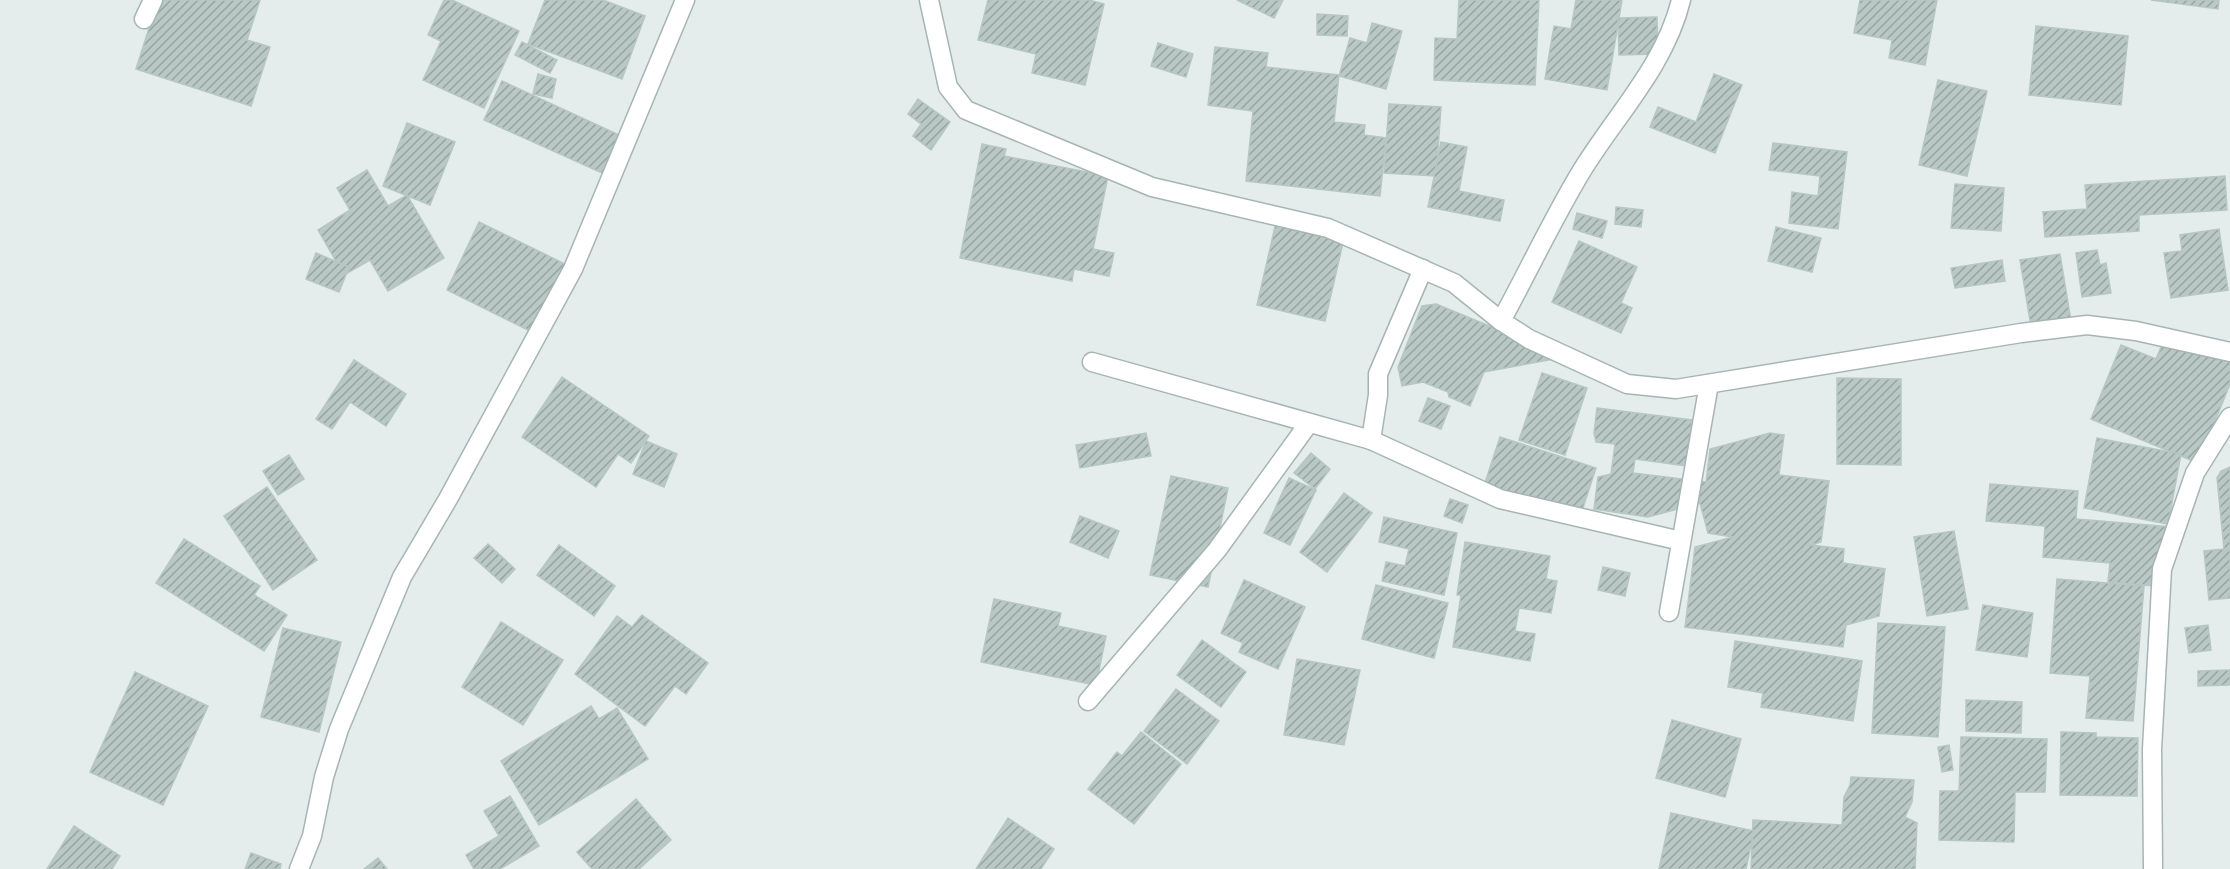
<svg xmlns="http://www.w3.org/2000/svg" width="2230" height="869" font-family="'Source Sans 3',sans-serif">
  <style>
    .building { fill: url(#building-hatch); stroke: #b6c7c3; stroke-width: 1.5 }
    .lines { fill: none; stroke-linecap: round; stroke-linejoin: round }
    .minor-casing { stroke: #a6b5b3; stroke-width: 21 }
    .minor { stroke: #fff; stroke-width: 18 }
  </style>
  <defs>
    <pattern id="building-hatch" width="6" height="6" patternUnits="userSpaceOnUse" patternTransform="scale(1.5)"><rect width="6" height="6" fill="#b9c8c5"/><path d="M-1 1l2-2M0 6l6-6M5 7l2-2" fill="none" stroke="#96a4a1"/></pattern>
  </defs>
  <rect width="100%" height="100%" fill="#e4edeb"/>
  <g class="building">
    <polygon points="158,0 260,0 247,40 270,47 251,106 136,69"/>
    <polygon points="444,0 452,0 519,31 484,108 423,80 441,41 428,35"/>
    <polygon points="545,0 603,0 645,16 622,79 528,44"/>
    <polygon points="988,0 1089,0 1104,4 1085,85 1032,73 1036,54 978,40"/>
    <polygon points="1237,0 1283,0 1274,18"/>
    <polygon points="1459,0 1539,0 1535,85 1434,80 1435,38 1457,39"/>
    <polygon points="1576,0 1622,0 1607,90 1545,79 1554,26 1571,29"/>
    <polygon points="1860,0 1937,0 1925,65 1889,58 1892,40 1854,33"/>
    <polygon points="2151,0 2219,0 2218,9"/>
    <polygon points="1317,14 1348,16 1347,36 1317,35"/>
    <polygon points="1657,17 1658,54 1619,55 1618,18"/>
    <polygon points="1372,23 1402,31 1386,89 1339,76 1350,38 1367,43"/>
    <polygon points="2036,26 2128,36 2121,105 2029,95"/>
    <polygon points="522,42 557,60 550,73 515,55"/>
    <polygon points="1158,43 1193,54 1186,77 1151,66"/>
    <polygon points="1215,47 1268,53 1266,67 1339,75 1334,122 1365,125 1364,135 1386,138 1380,196 1246,181 1253,111 1208,105"/>
    <polygon points="538,74 556,79 552,98 533,94"/>
    <polygon points="1714,74 1742,85 1715,153 1650,127 1658,107 1696,122"/>
    <polygon points="1938,80 1987,91 1967,176 1919,165"/>
    <polygon points="502,81 628,139 611,177 484,120"/>
    <polygon points="918,99 950,122 931,150 913,136 921,124 908,114"/>
    <polygon points="1389,104 1441,107 1436,176 1384,173"/>
    <polygon points="407,123 455,142 430,205 383,186"/>
    <polygon points="1441,142 1467,147 1459,191 1504,200 1500,221 1428,207"/>
    <polygon points="1773,143 1847,152 1838,229 1789,223 1792,192 1818,196 1820,176 1769,170"/>
    <polygon points="982,144 1006,149 1004,156 1108,176 1093,249 1114,253 1109,276 1074,269 1072,281 960,258"/>
    <polygon points="367,170 388,206 407,195 444,258 388,291 370,260 344,275 318,230 350,210 337,188"/>
    <polygon points="2225,176 2227,210 2139,215 2139,231 2045,237 2043,212 2087,209 2085,185"/>
    <polygon points="1955,184 2004,188 2001,231 1951,228"/>
    <polygon points="1616,207 1643,210 1641,227 1615,224"/>
    <polygon points="1577,213 1607,221 1602,238 1573,229"/>
    <polygon points="1277,218 1345,234 1325,321 1257,305"/>
    <polygon points="479,222 567,265 534,333 447,290"/>
    <polygon points="1776,227 1821,238 1812,272 1768,261"/>
    <polygon points="2219,229 2228,290 2171,298 2164,253 2182,251 2180,235"/>
    <polygon points="1579,241 1637,267 1621,303 1632,308 1621,333 1552,302"/>
    <polygon points="2097,250 2100,265 2106,263 2111,293 2082,297 2076,253"/>
    <polygon points="316,253 349,267 339,292 306,279"/>
    <polygon points="2060,254 2071,321 2031,327 2020,260"/>
    <polygon points="2002,260 2005,281 1955,288 1951,268"/>
    <polygon points="1436,304 1565,357 1484,372 1470,406 1449,397 1448,392 1423,382 1402,386 1398,367 1422,306"/>
    <polygon points="2166,335 2230,361 2230,384 2198,463 2091,419 2121,345 2156,359"/>
    <polygon points="354,360 406,394 386,426 350,402 332,429 316,419"/>
    <polygon points="1542,373 1587,388 1565,455 1519,440"/>
    <polygon points="562,377 649,436 631,463 618,454 596,487 522,437"/>
    <polygon points="1837,378 1901,379 1901,465 1837,464"/>
    <polygon points="1428,398 1450,406 1441,429 1419,421"/>
    <polygon points="1597,408 1692,420 1686,466 1635,459 1633,473 1706,482 1710,449 1770,433 1784,435 1779,475 1829,481 1821,542 1811,545 1844,549 1843,563 1885,569 1879,616 1846,625 1843,647 1685,627 1695,547 1733,537 1708,533 1700,503 1648,517 1594,509 1598,477 1611,474 1615,444 1596,442 1594,433"/>
    <polygon points="1146,433 1151,456 1080,468 1076,445"/>
    <polygon points="1500,437 1596,468 1579,520 1483,489"/>
    <polygon points="2097,438 2181,454 2168,524 2084,508"/>
    <polygon points="646,441 677,454 664,487 633,474"/>
    <polygon points="1311,453 1330,469 1315,489 1294,473"/>
    <polygon points="289,455 304,479 278,495 263,471"/>
    <polygon points="2230,467 2230,598 2209,600 2204,551 2224,549 2217,478 2221,471"/>
    <polygon points="1171,476 1228,488 1208,587 1150,575"/>
    <polygon points="1289,478 1316,490 1290,545 1264,533"/>
    <polygon points="1990,484 2078,491 2076,519 2172,527 2167,587 2108,582 2110,563 2043,557 2045,526 1986,521"/>
    <polygon points="267,487 317,560 273,590 224,516"/>
    <polygon points="1344,493 1372,513 1327,572 1300,552"/>
    <polygon points="1450,499 1468,505 1462,523 1444,516"/>
    <polygon points="1080,516 1119,531 1108,558 1070,542"/>
    <polygon points="1384,517 1457,533 1444,595 1382,581 1386,562 1405,566 1409,549 1379,542"/>
    <polygon points="1954,531 1968,609 1927,616 1914,537"/>
    <polygon points="184,539 260,586 254,595 287,615 264,651 156,583"/>
    <polygon points="1465,542 1550,556 1546,579 1557,581 1551,613 1519,608 1515,631 1535,634 1530,661 1453,647 1461,595 1457,595"/>
    <polygon points="488,544 515,569 502,583 474,558"/>
    <polygon points="559,545 615,586 594,616 537,575"/>
    <polygon points="1603,567 1630,573 1625,596 1598,590"/>
    <polygon points="2057,579 2144,586 2133,721 2086,718 2090,676 2050,673"/>
    <polygon points="1244,580 1305,607 1278,669 1239,652 1243,643 1221,633"/>
    <polygon points="1376,585 1448,603 1434,658 1362,639"/>
    <polygon points="994,599 1061,613 1058,626 1106,636 1096,685 981,662"/>
    <polygon points="1983,605 2033,613 2027,657 1976,650"/>
    <polygon points="642,615 708,663 686,694 675,686 645,726 575,674 617,616 632,627"/>
    <polygon points="501,622 563,660 523,725 462,687"/>
    <polygon points="1878,623 1945,627 1938,737 1872,733"/>
    <polygon points="2208,625 2211,650 2189,653 2185,628"/>
    <polygon points="283,628 341,642 319,732 261,717"/>
    <polygon points="1202,640 1246,672 1221,707 1177,675"/>
    <polygon points="1735,641 1862,661 1853,721 1761,707 1763,693 1728,687"/>
    <polygon points="1297,659 1360,670 1344,745 1284,735"/>
    <polygon points="2230,670 2230,685 2198,686 2198,671"/>
    <polygon points="135,672 208,706 163,805 90,772"/>
    <polygon points="1176,689 1219,721 1187,764 1144,731"/>
    <polygon points="1966,700 2022,702 2021,733 1966,731"/>
    <polygon points="591,706 599,719 617,708 648,759 539,825 501,761"/>
    <polygon points="1672,720 1741,739 1725,797 1656,778"/>
    <polygon points="1141,732 1181,764 1134,824 1088,789 1117,752 1122,756"/>
    <polygon points="2061,732 2096,733 2096,737 2138,738 2137,796 2060,795"/>
    <polygon points="1961,737 2047,739 2045,792 2015,792 2014,842 1939,840 1940,791 1959,791"/>
    <polygon points="1949,745 1953,770 1942,772 1938,747"/>
    <polygon points="1851,777 1914,780 1912,802 1905,817 1917,823 1915,869 1751,869 1753,820 1842,825 1844,797 1850,785"/>
    <polygon points="510,796 539,846 500,869 474,869 466,855 499,836 484,811"/>
    <polygon points="636,799 671,840 639,869 592,869 577,852"/>
    <polygon points="1671,813 1754,831 1746,869 1659,869"/>
    <polygon points="1008,818 1054,849 1041,869 976,869"/>
    <polygon points="74,826 120,856 112,869 47,869"/>
    <polygon points="251,853 281,864 280,869 245,869"/>
    <polygon points="378,858 387,869 364,869"/>
  </g>
  <g class="lines">
    <g class="minor-casing">
      <g id="minor">
        <polyline points="929,0 948,87 966,110 1152,187 1328,228 1454,283 1501,321 1529,339 1627,384 1676,389 2021,333 2087,325 2136,331 2230,352"/>
        <polyline points="144,19 153,0"/>
        <path d="M1501,321C1528,272 1552,220 1581,172C1615,116 1665,66 1681,0"/>
        <polyline points="1092,362 1371,440 1500,499 1681,541"/>
        <polyline points="1371,440 1378,395 1378,374 1423,269"/>
        <polyline points="1669,612 1709,384"/>
        <polyline points="1088,701 1217,550 1309,423"/>
        <polyline points="299,869 312,836 324,777 339,729 402,577 448,499 573,269 685,0"/>
        <polyline points="2153,869 2152,749 2162,569 2195,473 2230,417"/>
      </g>
    </g>
    <use href="#minor" class="minor"/>
  </g>
</svg>
